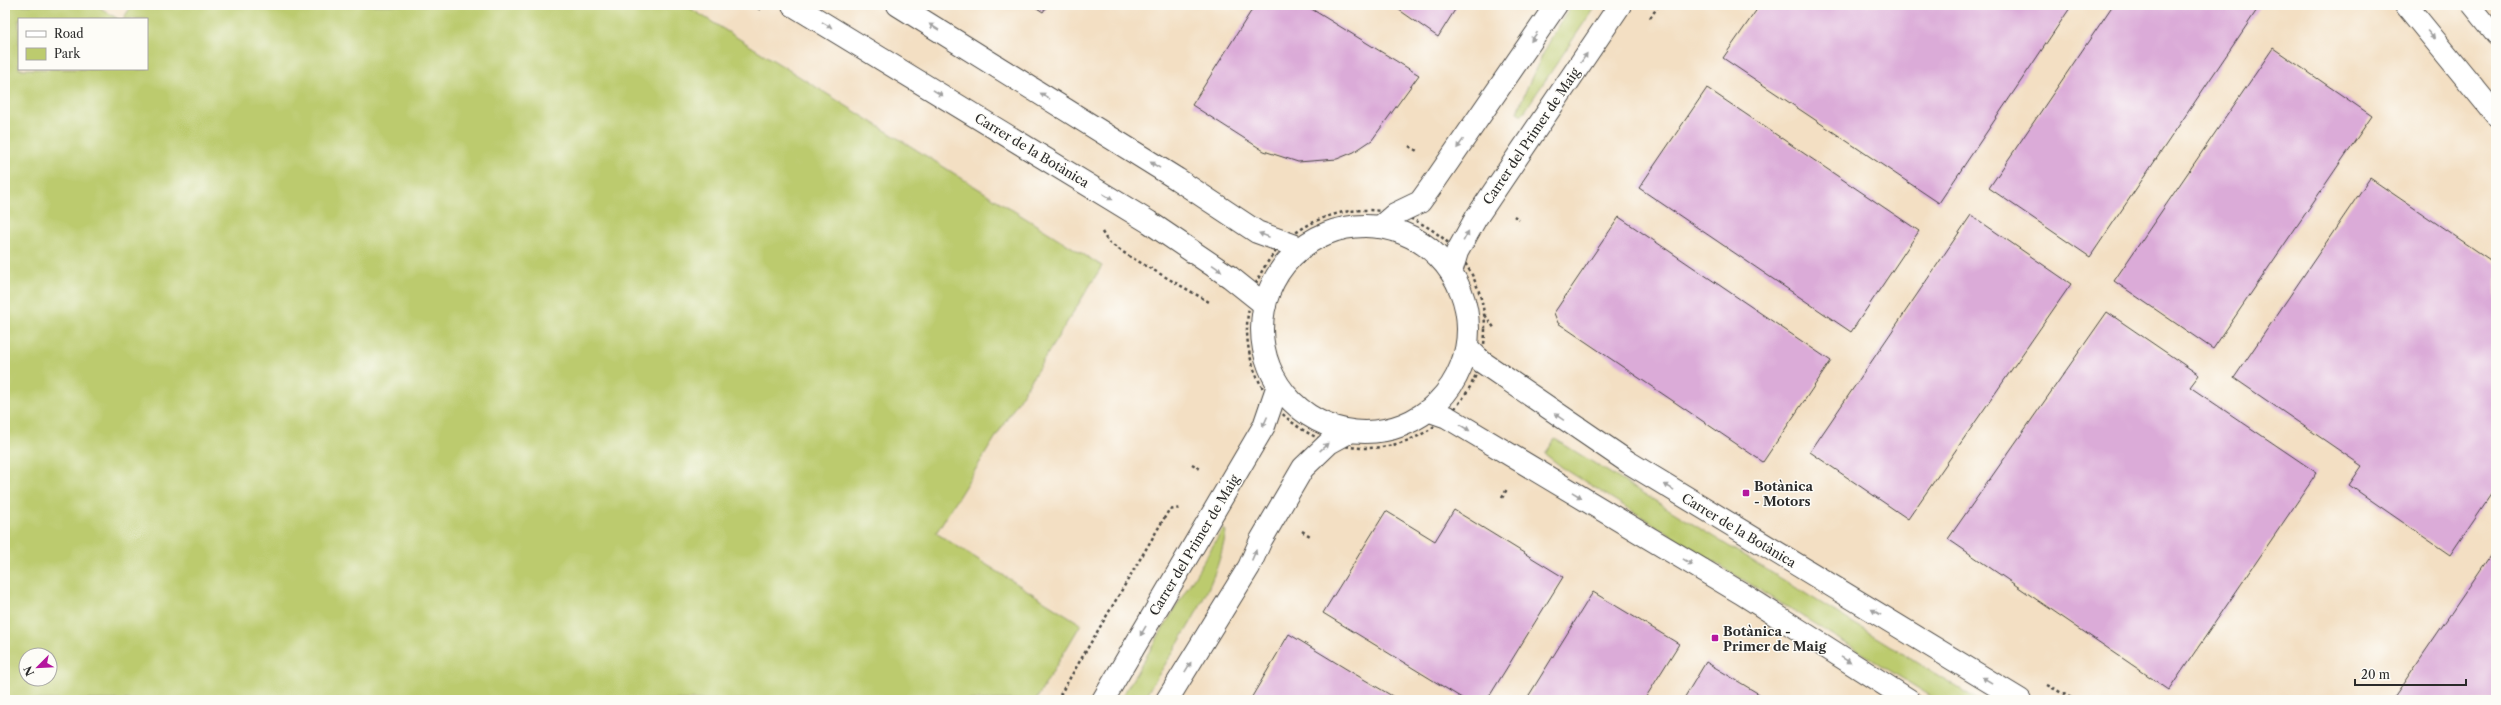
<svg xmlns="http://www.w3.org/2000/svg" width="2501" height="705" font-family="'Libre Caslon Text',serif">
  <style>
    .green { fill: #bccb6e; stroke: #747b4c; fill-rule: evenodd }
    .building { fill: #dbabd8 }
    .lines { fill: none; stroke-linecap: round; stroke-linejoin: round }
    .service-casing { stroke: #494642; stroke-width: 20 }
    .minor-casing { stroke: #494642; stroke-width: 24 }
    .tertiary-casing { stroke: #494642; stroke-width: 24 }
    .path { stroke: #494642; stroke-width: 2.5; stroke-dasharray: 3 3; stroke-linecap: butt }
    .service { stroke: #fff; stroke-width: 18 }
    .minor { stroke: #fff; stroke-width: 22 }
    .tertiary { stroke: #fff; stroke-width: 22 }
    .oneway { fill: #a0a0a0 }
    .poi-dot { fill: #b5179e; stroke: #fdfcf7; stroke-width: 1.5 }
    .labels { text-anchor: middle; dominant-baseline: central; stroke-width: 3; stroke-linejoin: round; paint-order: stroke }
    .street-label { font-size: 13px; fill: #2b2b2b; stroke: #fdfcf7 }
    .poi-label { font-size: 13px; font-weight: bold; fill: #2b2b2b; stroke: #fdfcf7; text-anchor: start }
  </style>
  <rect width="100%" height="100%" fill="#fdfcf7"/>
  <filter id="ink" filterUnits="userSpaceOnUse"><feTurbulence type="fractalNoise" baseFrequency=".025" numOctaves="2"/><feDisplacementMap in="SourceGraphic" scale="8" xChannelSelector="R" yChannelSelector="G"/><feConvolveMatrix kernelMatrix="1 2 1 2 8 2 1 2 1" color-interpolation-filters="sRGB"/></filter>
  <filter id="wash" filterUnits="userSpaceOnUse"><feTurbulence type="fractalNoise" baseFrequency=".012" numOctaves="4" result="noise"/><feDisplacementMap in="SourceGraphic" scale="16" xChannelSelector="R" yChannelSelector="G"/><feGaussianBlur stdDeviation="0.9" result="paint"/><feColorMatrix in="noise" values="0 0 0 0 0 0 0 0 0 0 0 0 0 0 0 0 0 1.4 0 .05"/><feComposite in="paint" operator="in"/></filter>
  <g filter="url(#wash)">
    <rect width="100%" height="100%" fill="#f3dfc3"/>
    <g class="green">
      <path d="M5,5H96L118,19H19V69H147V19H123L132,5H685L1102,266L936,533L1081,624L1036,700H263L258,697L257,700H5ZM26,655H50V679H26Z"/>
      <path d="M1572,5H1596L1522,115L1517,112C1532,74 1549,39 1572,5Z"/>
      <polygon points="1555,439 1978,700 1937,700 1563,468 1545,454"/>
      <path d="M1223,529L1226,531C1217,592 1174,648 1143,700H1120Z"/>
    </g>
    <g id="blocks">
      <g class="building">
        <polygon points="1032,5 1048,5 1043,12"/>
        <polygon points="1255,5 1305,5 1419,75 1372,140 1354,152 1337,159 1298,162 1264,151 1192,105"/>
        <polygon points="1392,5 1458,5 1438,37"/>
        <polygon points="1760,5 2072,5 1939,203 1723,58"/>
        <polygon points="2113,5 2259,7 2090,257 1989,188"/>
        <polygon points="2273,48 2372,116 2213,349 2114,281"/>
        <polygon points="1707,88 1919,231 1851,332 1639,188"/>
        <polygon points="2370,178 2496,264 2496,487 2450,555 2349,485 2362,466 2234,378"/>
        <polygon points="1971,215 2071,284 1908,519 1810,452"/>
        <polygon points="1619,217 1831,361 1763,462 1558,323 1554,313"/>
        <polygon points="2107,312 2199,375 2190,387 2317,473 2169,690 1948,539"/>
        <polygon points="1454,510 1563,577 1487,700 1465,700 1323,613 1386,511 1435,541"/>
        <polygon points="2496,547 2496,700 2392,700 2473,581"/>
        <polygon points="1593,592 1679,644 1644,700 1526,700"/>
        <polygon points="1289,634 1348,670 1399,700 1250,700"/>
        <polygon points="1706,662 1769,700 1683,700"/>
      </g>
    </g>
  </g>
  <g filter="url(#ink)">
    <use href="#blocks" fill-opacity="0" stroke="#494642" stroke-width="1"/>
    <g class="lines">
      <g class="service-casing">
        <polyline id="service" points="2471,5 2496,36"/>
      </g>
      <g class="minor-casing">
        <g id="minor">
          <polyline points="793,5 1149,222 1230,277 1265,305"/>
          <polyline points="898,5 1177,179 1257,232 1301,248"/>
          <circle cx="1365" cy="329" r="103"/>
          <polyline points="1380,227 1395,214 1420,202 1433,184 1556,5"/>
          <polyline points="1451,272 1457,252 1476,218 1620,5"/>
          <polyline points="1467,347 1482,362 1628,462 2020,700"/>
          <polyline points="1430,411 1447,417 1741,593 1909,700"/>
          <polyline points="1103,700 1264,426 1278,385"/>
          <polyline points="1167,700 1249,567 1261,540 1303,468 1329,443 1349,432"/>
        </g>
      </g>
      <g class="tertiary-casing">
        <polyline id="tertiary" points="2406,5 2496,115"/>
      </g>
      <g class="path">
        <polyline points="753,5 763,11"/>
        <polyline points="1650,18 1659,5"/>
        <polyline points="1409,146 1417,151"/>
        <circle cx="1366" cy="329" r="119"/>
        <polyline points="1514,216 1519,220"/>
        <polyline points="1102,232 1108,242 1129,256 1209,302"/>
        <polyline points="1485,315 1495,329"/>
        <polyline points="1192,464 1202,470"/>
        <polyline points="1502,498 1507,489"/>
        <polyline points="1302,531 1310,536"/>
        <polyline points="2047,685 2075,700"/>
        <polyline points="1057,700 1169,510 1180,508"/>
      </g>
      <use href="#service" class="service"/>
      <use href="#minor" class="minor"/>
      <use href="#tertiary" class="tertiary"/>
    </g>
    <defs><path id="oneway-solid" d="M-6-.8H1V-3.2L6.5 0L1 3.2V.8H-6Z"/></defs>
    <g class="oneway">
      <use href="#oneway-solid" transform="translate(827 25) rotate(31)"/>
      <use href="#oneway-solid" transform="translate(934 27) rotate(-148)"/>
      <use href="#oneway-solid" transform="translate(2431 35) rotate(50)"/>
      <use href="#oneway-solid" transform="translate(1534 37) rotate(125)"/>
      <use href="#oneway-solid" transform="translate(1584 58) rotate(-56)"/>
      <use href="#oneway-solid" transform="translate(938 93) rotate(31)"/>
      <use href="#oneway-solid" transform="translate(1045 96) rotate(-148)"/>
      <use href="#oneway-solid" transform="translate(1460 144) rotate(125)"/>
      <use href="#oneway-solid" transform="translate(1155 165) rotate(-148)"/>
      <use href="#oneway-solid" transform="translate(1108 197) rotate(31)"/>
      <use href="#oneway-solid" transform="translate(1264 235) rotate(-159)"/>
      <use href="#oneway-solid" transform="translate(1466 236) rotate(-62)"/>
      <use href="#oneway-solid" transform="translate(1217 268) rotate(34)"/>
      <use href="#oneway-solid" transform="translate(1559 417) rotate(-146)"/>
      <use href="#oneway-solid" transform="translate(1265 422) rotate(114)"/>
      <use href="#oneway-solid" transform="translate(1465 428) rotate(31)"/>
      <use href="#oneway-solid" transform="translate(1324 447) rotate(-43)"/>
      <use href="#oneway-solid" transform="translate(1669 487) rotate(-149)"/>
      <use href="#oneway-solid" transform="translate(1577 495) rotate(31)"/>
      <use href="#oneway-solid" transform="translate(1254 555) rotate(-67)"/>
      <use href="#oneway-solid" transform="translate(1688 562) rotate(31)"/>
      <use href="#oneway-solid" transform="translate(1876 612) rotate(-149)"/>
      <use href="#oneway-solid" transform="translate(1143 631) rotate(120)"/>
      <use href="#oneway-solid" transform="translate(1846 660) rotate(32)"/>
      <use href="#oneway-solid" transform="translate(1188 667) rotate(-58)"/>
      <use href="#oneway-solid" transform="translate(1987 680) rotate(-149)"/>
    </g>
  </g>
  <g class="poi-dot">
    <rect x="1742" y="489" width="8" height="8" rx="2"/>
    <rect x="1711" y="634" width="8" height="8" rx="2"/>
  </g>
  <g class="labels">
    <g class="street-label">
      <text transform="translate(1531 136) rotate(-56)">Carrer del Primer de Maig</text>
      <text transform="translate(1032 150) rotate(31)">Carrer de la Botànica</text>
      <text transform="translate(1739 530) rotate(31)">Carrer de la Botànica</text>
      <text transform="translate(1194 545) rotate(-59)">Carrer del Primer de Maig</text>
    </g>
    <g class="poi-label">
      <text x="1754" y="486">Botànica<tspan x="1754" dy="15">- Motors</tspan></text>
      <text x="1723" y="631">Botànica -<tspan x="1723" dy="15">Primer de Maig</tspan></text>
    </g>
  </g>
  <rect width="2501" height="705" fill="none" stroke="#fdfcf7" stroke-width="20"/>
  <rect x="18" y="18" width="130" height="52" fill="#fdfcf7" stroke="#a9a8a5"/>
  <rect x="26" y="31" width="20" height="6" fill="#ffffff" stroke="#a9a8a5"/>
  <text x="54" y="38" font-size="12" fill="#2b2b2b">Road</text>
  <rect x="26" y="48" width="20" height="12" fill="#bccb6e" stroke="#a9a8a5"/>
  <text x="54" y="58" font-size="12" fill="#2b2b2b">Park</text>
  <g transform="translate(38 667) rotate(246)"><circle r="19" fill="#fdfcf7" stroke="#a9a8a5"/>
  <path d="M0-3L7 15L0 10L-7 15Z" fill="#b5179e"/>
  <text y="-6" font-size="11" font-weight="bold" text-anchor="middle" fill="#2b2b2b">N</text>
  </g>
  <path d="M2355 679v6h111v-6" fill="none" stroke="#2b2b2b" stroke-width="2"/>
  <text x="2361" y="679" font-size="12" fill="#2b2b2b" stroke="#fdfcf7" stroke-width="3" paint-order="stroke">20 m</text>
</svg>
